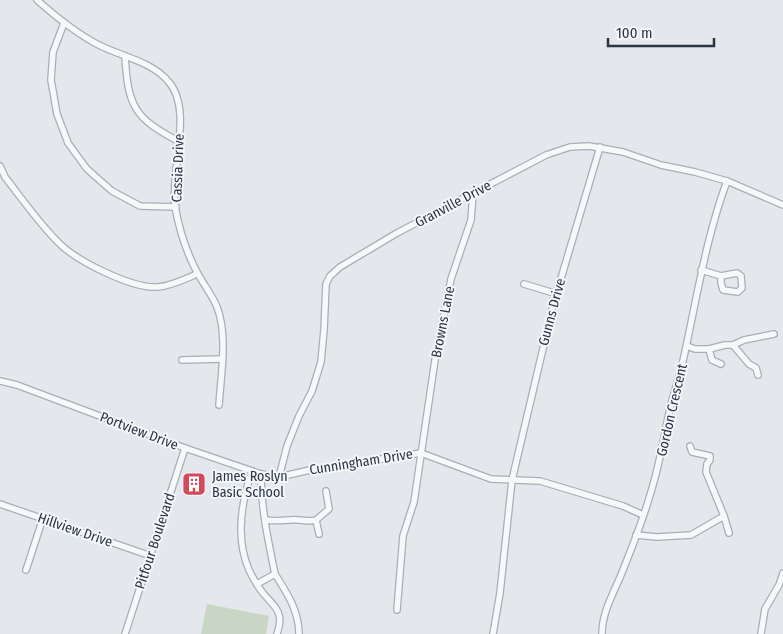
<svg xmlns="http://www.w3.org/2000/svg" width="783" height="634" font-family="'Fira Sans Condensed',sans-serif">
  <style>
    .green { fill: #c9d6c5 }
    .lines { fill: none; stroke-linecap: round; stroke-linejoin: round }
    .street-casing { stroke: #a9aeb7; stroke-width: 8 }
    .street { stroke: #f7f8fa; stroke-width: 5.5 }
    .labels { text-anchor: middle; dominant-baseline: central; stroke-width: 4; stroke-linejoin: round; paint-order: stroke }
    .street-label { font-size: 14px; fill: #2b3445; stroke: #f4f6f9 }
    .poi-label { font-size: 14px; fill: #2b3445; stroke: #f4f6f9; text-anchor: start }
  </style>
  <rect width="100%" height="100%" fill="#e4e7ec"/>
  <polygon class="green" points="207,604 269,616 266,634 201,634"/>
  <g class="lines">
    <g class="street-casing">
      <g id="street">
        <path d="M37,0C55,16 73,31 95,43C118,56 150,60 168,81C194,109 170,170 175,206C179,229 187,254 198,274C204,285 212,295 217,307C228,335 221,375 219,405"/>
        <polyline points="64,23 53,52 51,80 57,114 68,143 87,169 112,191 140,206 176,207"/>
        <path d="M125,56C128,106 134,118 178,141"/>
        <path d="M0,166L5,177C23,200 40,225 61,245C79,262 133,289 158,287C171,286 185,279 197,274"/>
        <polyline points="701,270 721,276 721,283 723,290 738,292 742,288 741,276 737,273 721,276"/>
        <polyline points="524,284 557,294"/>
        <polyline points="733,345 744,340 774,334"/>
        <polyline points="687,346 695,349 709,349 712,360 721,364"/>
        <polyline points="709,349 725,345 733,345 749,364 756,368 758,375"/>
        <polyline points="182,360 222,359"/>
        <polyline points="0,381 17,385 185,448 261,474 279,477 310,470 421,453 491,479 540,481 623,506 643,515"/>
        <path d="M252,471C241,503 235,538 249,570C253,578 257,586 263,593C268,600 277,606 279,615C281,621 279,628 277,634"/>
        <path d="M261,474C261,508 268,540 275,574"/>
        <polyline points="279,477 287,446 299,416 312,391 321,362 324,330 326,284 330,276 340,267 397,233 546,155 570,147 589,146 623,152 661,165 695,172 727,181 783,205"/>
        <polyline points="0,504 151,556"/>
        <polyline points="724,516 729,533"/>
        <path d="M266,520C278,522 288,519 299,520C305,520 310,522 316,520L319,534"/>
        <polyline points="316,520 329,509 326,491"/>
        <polyline points="636,535 657,537 691,535 724,516 706,472 707,464 710,460 710,456 692,452 690,446"/>
        <polyline points="26,570 43,518"/>
        <path d="M257,584L275,574C287,593 299,611 299,634"/>
        <polyline points="397,610 403,536 414,502 435,360 451,279 471,220 473,194"/>
        <polyline points="125,634 185,448"/>
        <polyline points="493,634 500,593 512,480 554,302 600,147"/>
        <path d="M602,634C602,611 615,591 623,570C633,545 643,520 650,495C659,468 663,441 669,413C674,391 682,369 686,347C698,291 707,235 727,181"/>
        <polyline points="761,634 765,609 779,585 783,573"/>
      </g>
    </g>
    <use href="#street" class="street"/>
  </g>
  <defs>
    <g id="building-square" transform="scale(1.25)"><rect x="-9" y="-9" width="18" height="18" rx="4" fill="#d1495b" stroke="#f4f6f9"/><path d="M-4-6H4V6H1V3H-1V6H-4ZM-2.5-4.3h1.7v1.8h-1.7ZM.8-4.3h1.7v1.8H.8ZM-2.5-1h1.7V.8h-1.7ZM.8-1h1.7V.8H.8Z" fill="#fff"/></g>
  </defs>
  <g fill-rule="evenodd">
    <use href="#building-square" x="194" y="484"/>
  </g>
  <g class="labels">
    <g class="street-label">
      <text transform="translate(178 168) rotate(-88)">Cassia Drive</text>
      <text transform="translate(453 204) rotate(-28)">Granville Drive</text>
      <text transform="translate(552 312) rotate(-75)">Gunns Drive</text>
      <text transform="translate(443 322) rotate(-79)">Browns Lane</text>
      <text transform="translate(672 410) rotate(-77)">Gordon Crescent</text>
      <text transform="translate(139 431) rotate(21)">Portview Drive</text>
      <text transform="translate(361 462) rotate(-9)">Cunningham Drive</text>
      <text transform="translate(75 530) rotate(19)">Hillview Drive</text>
      <text transform="translate(155 541) rotate(-72)">Pitfour Boulevard</text>
    </g>
    <g class="poi-label">
      <text x="212" y="476">James Roslyn<tspan x="212" dy="16">Basic School</tspan></text>
    </g>
  </g>
  <path d="M608 38v8h106v-8" fill="none" stroke="#2b3445" stroke-width="2.5"/>
  <text x="616" y="38" font-size="15" fill="#2b3445" stroke="#f4f6f9" stroke-width="4" paint-order="stroke">100 m</text>
</svg>
